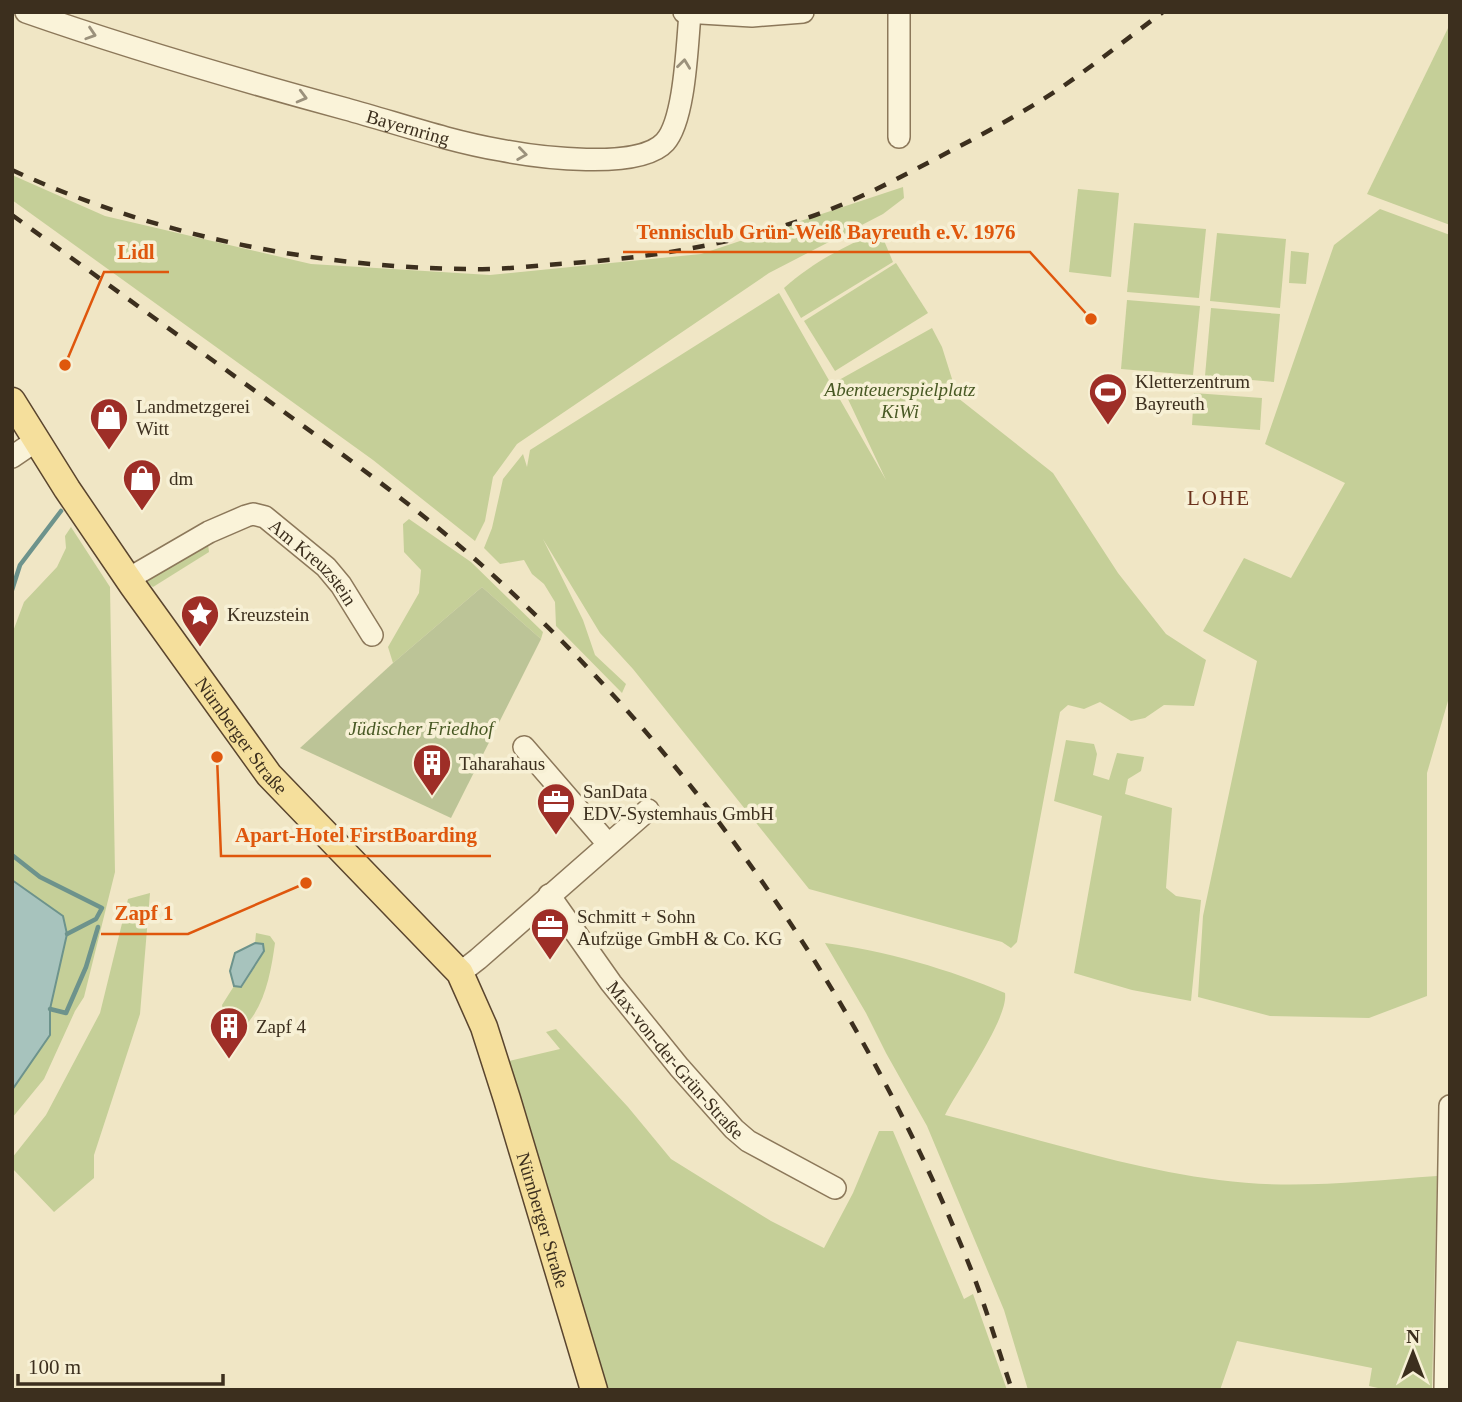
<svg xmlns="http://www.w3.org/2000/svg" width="1462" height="1402" font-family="'Times New Roman',serif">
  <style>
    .green { fill: #c5cf98 }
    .cemetery { fill: #bcc497 }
    .water { fill: #a7c3bd; stroke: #6d938c; stroke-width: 2 }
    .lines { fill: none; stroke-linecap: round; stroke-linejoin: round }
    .stream { stroke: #6d938c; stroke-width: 4.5 }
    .minor-casing { stroke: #8c785a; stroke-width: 24 }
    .major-casing { stroke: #5a452e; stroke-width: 29 }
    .minor { stroke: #faf3d9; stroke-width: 21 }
    .major { stroke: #f5df9c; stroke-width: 26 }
    .rail { stroke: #3c2f1e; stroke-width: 4.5; stroke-dasharray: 12 12; stroke-linecap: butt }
    .oneway { stroke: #9b917c }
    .labels { text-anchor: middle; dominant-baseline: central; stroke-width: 7; stroke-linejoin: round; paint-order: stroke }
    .street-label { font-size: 19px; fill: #3c2f1e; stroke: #f7f0d5 }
    .poi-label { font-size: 19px; fill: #3c2f1e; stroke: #f7f0d5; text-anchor: start }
    .park-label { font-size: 19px; font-style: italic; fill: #485924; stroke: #f7f0d5 }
    .neighbourhood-label { font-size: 21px; letter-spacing: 2px; fill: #6a311c; stroke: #f7f0d5 }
    .leader { fill: none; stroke: #df570d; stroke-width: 2.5 }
    .callout-dot { fill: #df570d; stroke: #f7f0d5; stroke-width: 2.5 }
    .callout-label { font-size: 21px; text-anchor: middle; font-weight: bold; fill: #df570d; stroke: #f7f0d5; stroke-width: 7; stroke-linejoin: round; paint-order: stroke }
  </style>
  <rect width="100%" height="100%" fill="#f0e6c5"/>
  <g class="green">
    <polygon points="1450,24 1450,225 1367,194"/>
    <polygon points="12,175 105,216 311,264 490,275 701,254 903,187 904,198 883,214 769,273 517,444 493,477 485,521 475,541 373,460 12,200"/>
    <polygon points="1078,189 1119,193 1111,277 1069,272"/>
    <polygon points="1380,209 1450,235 1450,694 1427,773 1427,996 1369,1018 1270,1016 1198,997 1203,916 1257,661 1203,631 1244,558 1291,578 1345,483 1265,444 1334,245"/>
    <polygon points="1134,223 1206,229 1199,298 1127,292"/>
    <path d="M880,231L893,262L801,318L784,288C813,262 845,246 880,231Z"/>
    <polygon points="1217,233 1286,239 1280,308 1210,301"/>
    <polygon points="1291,251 1309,253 1306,284 1289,283"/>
    <polygon points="896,263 928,313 835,371 804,321"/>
    <polygon points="779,293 886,480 839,380 932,328 942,347 958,398 1053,473 1118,573 1166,634 1206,660 1194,706 1164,705 1145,718 1131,721 1100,702 1084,709 1068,705 1060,712 1017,942 1011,948 1002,942 809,889 633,669 600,633 543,539 583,620 595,655 626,684 622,693 556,626 555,602 544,584 532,574 524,560 500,564 484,548 492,528 503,479 523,454 527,467 530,450"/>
    <polygon points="1127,300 1200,306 1193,375 1121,369"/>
    <polygon points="1211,308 1280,314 1274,382 1205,376"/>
    <polygon points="1194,393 1262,398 1260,430 1192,425"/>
    <polygon points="409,519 471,562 543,632 541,639 482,587 393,663 388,647 419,593 421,570 404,552 403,524"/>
    <polygon points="71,527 110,587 115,872 84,997 75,1011 44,1079 12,1118 12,1090 50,1035 50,1009 67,934 63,916 12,880 12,634 24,602 57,567 66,548 65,536"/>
    <polygon points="208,544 209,552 153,587 146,582 146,573"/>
    <polygon points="1066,740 1094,744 1097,754 1093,775 1109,780 1117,753 1144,757 1141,771 1128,779 1125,794 1172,808 1166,888 1176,896 1201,900 1191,1001 1132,990 1074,973 1102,816 1054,801"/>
    <polygon points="150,893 140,1014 94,1155 94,1178 54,1212 12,1168 12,1158 46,1115 100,1013 128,899"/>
    <path d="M256,933L270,936L275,943C271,972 265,1006 244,1027L226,1026L222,1005L234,986L242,987L260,959L263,944L255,943Z"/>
    <path d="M825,943C883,950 951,970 1005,993C1009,1018 958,1089 945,1115C1033,1137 1129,1169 1219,1180C1292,1190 1364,1181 1437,1176L1432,1390H1387L1369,1386L1372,1368L1237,1341L1220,1390H1028L1004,1310L927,1126L886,1053L866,1013Z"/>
    <polygon points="556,1029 628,1107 671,1159 771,1221 824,1248 853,1193 879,1131 893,1131 964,1299 973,1294 1007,1390 603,1390 501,1063 560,1049 546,1032"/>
  </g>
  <polygon class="cemetery" points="482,587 541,639 451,818 300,748 393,663"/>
  <g class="water">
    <polygon points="12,880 63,916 67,934 50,1009 50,1035 12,1090"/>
    <polygon points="255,943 263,944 264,951 241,987 234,986 230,971 235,953"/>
  </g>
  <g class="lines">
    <g class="stream">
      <polyline points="12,590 20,565 61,511"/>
      <polyline points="12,855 40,877 102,908 96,919 67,934"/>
      <polyline points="50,1009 66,1013 86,967 98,927"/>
    </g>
    <g class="minor-casing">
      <g id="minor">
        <path id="s1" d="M26,12C132,49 239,80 346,109C397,123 448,141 500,150C536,157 639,171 665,142C685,120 687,45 690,14"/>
        <polyline points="684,12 752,16 803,12"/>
        <polyline points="899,12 899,137"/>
        <polyline points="12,457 37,440"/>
        <path id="s2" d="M128,579L209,532L246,516L253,514L265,517L326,567L341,585L372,635"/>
        <polyline points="524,747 608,844"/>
        <path id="s3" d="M549,895L611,983L679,1067L734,1129L748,1141L835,1188"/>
        <polyline points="460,973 478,959 648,810"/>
        <polyline points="1445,1390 1450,1106"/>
      </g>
    </g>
    <g class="major-casing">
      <g id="major">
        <path id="s4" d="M12,401L67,489L133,586L269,775L460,973L484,1027L507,1099L594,1390"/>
      </g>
    </g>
    <use href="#minor" class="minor"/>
    <use href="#major" class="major"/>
    <g class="rail">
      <path d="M12,170C155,236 316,268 473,269C501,270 531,266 559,264C655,258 752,242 841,205C875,191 908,173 941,156C981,135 1021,114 1059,89C1094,65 1128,38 1163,12"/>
      <path d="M12,215C98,277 183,339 269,401C339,452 411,503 476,560C696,754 867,1005 974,1277C988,1314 999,1352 1012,1390"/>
    </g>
  </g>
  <defs><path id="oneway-chevron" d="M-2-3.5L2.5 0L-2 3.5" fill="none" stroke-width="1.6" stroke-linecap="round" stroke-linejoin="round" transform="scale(1.75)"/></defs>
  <g class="oneway">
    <use href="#oneway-chevron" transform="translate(91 34) rotate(18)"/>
    <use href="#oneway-chevron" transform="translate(684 64) rotate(-83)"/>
    <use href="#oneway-chevron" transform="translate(302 97) rotate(15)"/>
    <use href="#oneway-chevron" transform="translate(522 154) rotate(8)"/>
  </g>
  <defs>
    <g id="stadium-pin" transform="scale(2.0125)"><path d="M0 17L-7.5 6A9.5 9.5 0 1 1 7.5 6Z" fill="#9e2e27" stroke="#f7f0d5"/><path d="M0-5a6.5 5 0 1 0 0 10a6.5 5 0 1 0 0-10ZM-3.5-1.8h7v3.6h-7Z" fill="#fff"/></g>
    <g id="shop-pin" transform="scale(2.0125)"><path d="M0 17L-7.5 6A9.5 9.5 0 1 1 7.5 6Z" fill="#9e2e27" stroke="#f7f0d5"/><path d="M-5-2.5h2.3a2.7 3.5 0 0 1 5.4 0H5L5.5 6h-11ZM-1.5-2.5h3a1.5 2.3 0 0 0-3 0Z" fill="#fff"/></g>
    <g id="sight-pin" transform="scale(2.0125)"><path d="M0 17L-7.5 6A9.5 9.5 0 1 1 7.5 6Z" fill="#9e2e27" stroke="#f7f0d5"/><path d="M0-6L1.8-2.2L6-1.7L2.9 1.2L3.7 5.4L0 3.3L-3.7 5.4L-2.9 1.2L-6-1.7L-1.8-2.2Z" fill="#fff"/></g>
    <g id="building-pin" transform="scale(2.0125)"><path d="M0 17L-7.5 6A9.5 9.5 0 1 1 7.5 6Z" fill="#9e2e27" stroke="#f7f0d5"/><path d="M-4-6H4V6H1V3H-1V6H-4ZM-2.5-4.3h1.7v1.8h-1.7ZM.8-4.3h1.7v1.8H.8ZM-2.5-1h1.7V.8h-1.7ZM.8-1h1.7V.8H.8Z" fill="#fff"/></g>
    <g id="office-pin" transform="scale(2.0125)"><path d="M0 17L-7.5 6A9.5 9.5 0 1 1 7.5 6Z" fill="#9e2e27" stroke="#f7f0d5"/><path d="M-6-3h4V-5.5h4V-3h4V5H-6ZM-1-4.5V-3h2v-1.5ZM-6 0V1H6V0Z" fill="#fff"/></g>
  </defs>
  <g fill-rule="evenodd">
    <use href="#stadium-pin" x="1108" y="392"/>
    <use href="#shop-pin" x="109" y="417"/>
    <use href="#shop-pin" x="142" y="478"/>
    <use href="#sight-pin" x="200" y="614"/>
    <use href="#building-pin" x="432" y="763"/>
    <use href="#office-pin" x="556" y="802"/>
    <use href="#office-pin" x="550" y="927"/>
    <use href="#building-pin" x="229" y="1026"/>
  </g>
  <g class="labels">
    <g class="street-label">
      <text stroke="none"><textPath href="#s1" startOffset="399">Bayernring</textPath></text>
      <text stroke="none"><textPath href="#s2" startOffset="220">Am Kreuzstein</textPath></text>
      <text stroke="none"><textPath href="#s4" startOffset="406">Nürnberger Straße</textPath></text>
      <text stroke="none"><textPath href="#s3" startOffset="208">Max-von-der-Grün-Straße</textPath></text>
      <text stroke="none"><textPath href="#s4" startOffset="990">Nürnberger Straße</textPath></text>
    </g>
    <g class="poi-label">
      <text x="1135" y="381">Kletterzentrum<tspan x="1135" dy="22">Bayreuth</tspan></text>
      <text x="136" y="406">Landmetzgerei<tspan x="136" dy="22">Witt</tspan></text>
      <text x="169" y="478">dm</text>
      <text x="227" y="614">Kreuzstein</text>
      <text x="459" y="763">Taharahaus</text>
      <text x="583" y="791">SanData<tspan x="583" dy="22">EDV-Systemhaus GmbH</tspan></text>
      <text x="577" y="916">Schmitt + Sohn<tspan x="577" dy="22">Aufzüge GmbH &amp; Co. KG</tspan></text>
      <text x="256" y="1026">Zapf 4</text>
    </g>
    <g class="park-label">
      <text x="900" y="389">Abenteuerspielplatz<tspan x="900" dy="22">KiWi</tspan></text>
      <text x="421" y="728">Jüdischer Friedhof</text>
    </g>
    <g class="neighbourhood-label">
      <text x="1219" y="498">LOHE</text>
    </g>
  </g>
  <path class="leader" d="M1091 319L1030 252H623M65 365L104 272H169M217 757L221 856H491M306 883L188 934H101"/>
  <g class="callout-dot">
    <circle cx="1091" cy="319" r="7"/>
    <circle cx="65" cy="365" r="7"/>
    <circle cx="217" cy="757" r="7"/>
    <circle cx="306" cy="883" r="7"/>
  </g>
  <g class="callout-label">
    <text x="826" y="239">Tennisclub Grün-Weiß Bayreuth e.V. 1976</text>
    <text x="136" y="259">Lidl</text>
    <text x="356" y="842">Apart-Hotel FirstBoarding</text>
    <text x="144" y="920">Zapf 1</text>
  </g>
  <rect width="1462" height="1402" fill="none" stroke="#3c2f1e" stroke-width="28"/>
  <g transform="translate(1413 1353)" stroke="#f7f0d5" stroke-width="5" paint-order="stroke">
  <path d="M0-5L12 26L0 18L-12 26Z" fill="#3c2f1e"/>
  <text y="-10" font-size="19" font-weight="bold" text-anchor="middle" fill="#3c2f1e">N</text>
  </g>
  <path d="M18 1374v10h205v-10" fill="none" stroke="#3c2f1e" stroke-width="3.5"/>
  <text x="28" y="1374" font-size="21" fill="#3c2f1e" stroke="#f7f0d5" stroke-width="5" paint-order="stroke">100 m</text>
</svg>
